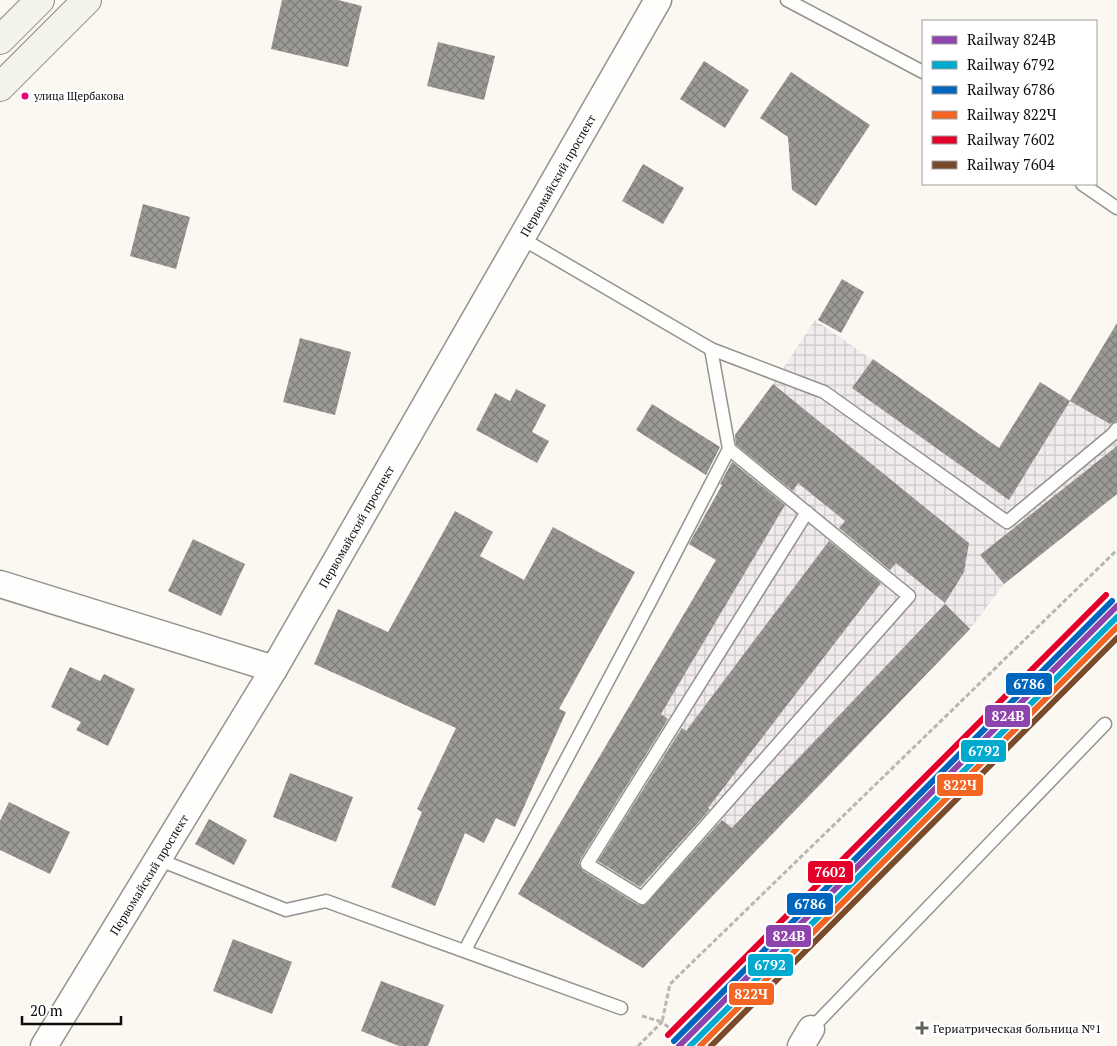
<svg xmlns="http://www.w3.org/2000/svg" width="1117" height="1046" font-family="'PT Serif',serif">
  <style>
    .industrial { fill: url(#industrial-grid) }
    .building { fill: url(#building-cross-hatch) }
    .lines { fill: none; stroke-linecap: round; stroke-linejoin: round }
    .lane-casing { stroke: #93928f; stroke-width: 15 }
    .street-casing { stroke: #93928f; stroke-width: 29 }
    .secondary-casing { stroke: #8a8985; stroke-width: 30 }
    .path { stroke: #b7b7b5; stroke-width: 3; stroke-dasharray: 5 2.5; stroke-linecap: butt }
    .lane { stroke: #fefefd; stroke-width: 12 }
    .street { stroke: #fefefd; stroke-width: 26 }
    .secondary { stroke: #f4f3e9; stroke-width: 28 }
    .rail-1-casing { stroke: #fff; stroke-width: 10 }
    .rail-2-casing { stroke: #fff; stroke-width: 10 }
    .rail-3-casing { stroke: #fff; stroke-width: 10 }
    .rail-4-casing { stroke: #fff; stroke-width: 10 }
    .rail-5-casing { stroke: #fff; stroke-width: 10 }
    .rail-6-casing { stroke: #fff; stroke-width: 10 }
    .rail-1 { stroke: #8e44ad; stroke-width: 6 }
    .rail-2 { stroke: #00a9ce; stroke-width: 6 }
    .rail-3 { stroke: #0065bd; stroke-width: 6 }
    .rail-4 { stroke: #f26522; stroke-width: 6 }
    .rail-5 { stroke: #e4002b; stroke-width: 6 }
    .rail-6 { stroke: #7a4b2a; stroke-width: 6 }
    .bus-dot { fill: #e5007d; stroke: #fff; stroke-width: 2 }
    .poi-dot { fill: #5f5f5c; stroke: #fff; stroke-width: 2 }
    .labels { text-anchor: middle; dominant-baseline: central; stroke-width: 5; stroke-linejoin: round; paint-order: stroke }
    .bus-label { font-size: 11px; fill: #0c0c0c; stroke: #fff; text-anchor: start }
    .street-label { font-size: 12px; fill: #0c0c0c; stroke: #fff }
    .poi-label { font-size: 12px; fill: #0c0c0c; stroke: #fff; text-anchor: start }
    .line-badge { stroke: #fff; stroke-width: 2 }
    .badge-label { font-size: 14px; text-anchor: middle; font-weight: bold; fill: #fff }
  </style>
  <defs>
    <pattern id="industrial-grid" width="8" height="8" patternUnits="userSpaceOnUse" patternTransform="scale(1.25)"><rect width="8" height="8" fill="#f1ebed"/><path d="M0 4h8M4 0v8" fill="none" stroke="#cdc8ca"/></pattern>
    <pattern id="building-cross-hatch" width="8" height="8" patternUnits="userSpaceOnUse" patternTransform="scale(1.25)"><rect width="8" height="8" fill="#9c9a96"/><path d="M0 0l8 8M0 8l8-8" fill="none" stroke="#7e7c79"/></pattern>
  </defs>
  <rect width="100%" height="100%" fill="#faf8f0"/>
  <polygon class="industrial" points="815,320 999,448 1040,382 1070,400 1109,337 1117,342 1117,494 1004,584 970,629 643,968 519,894 716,560 688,544 728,475 736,432 773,384"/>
  <g class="building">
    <polygon points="282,0 338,0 362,6 348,67 271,49"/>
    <polygon points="438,42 495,56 484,100 427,86"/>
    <polygon points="704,61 749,90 725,128 680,99"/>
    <polygon points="791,72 870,125 816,206 792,190 788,137 760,118"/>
    <polygon points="643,164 684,188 663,224 622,201"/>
    <polygon points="143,204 190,217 176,269 130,256"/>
    <polygon points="842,279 864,292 841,333 818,320"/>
    <polygon points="1117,323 1117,421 1110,424 1070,401"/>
    <polygon points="300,338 351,352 335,415 283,402"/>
    <polygon points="873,359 999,448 1040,382 1070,401 1009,500 852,388"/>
    <polygon points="773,384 969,543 964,572 945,603 896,563 890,570 839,528 845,521 798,483 793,491 736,445 735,435"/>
    <polygon points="516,389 546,405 532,432 549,441 537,463 476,430 495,393 510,401"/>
    <polygon points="652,404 720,447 706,475 636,430"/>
    <polygon points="1117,446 1117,494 1004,584 980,555"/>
    <polygon points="732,462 785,505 661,714 668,719 580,860 579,864 583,871 638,905 645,905 722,820 732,828 945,604 970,629 643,968 518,894 716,560 689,544 722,485 720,484"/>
    <polygon points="455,511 493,532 480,556 524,580 553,527 635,572 559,709 566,712 515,827 496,818 484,843 465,833 435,906 391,887 422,812 417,809 456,728 314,664 338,609 388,632"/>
    <polygon points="193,539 245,564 221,616 168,591"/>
    <polygon points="829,541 881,583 708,808 710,809 640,887 598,861 682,728 686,731"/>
    <polygon points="70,667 100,681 104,674 135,689 108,746 76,730 81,722 51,707"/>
    <polygon points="290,773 353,797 336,842 273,817"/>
    <polygon points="9,802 70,832 50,874 0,850 0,821"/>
    <polygon points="209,819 247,840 234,865 195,844"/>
    <polygon points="233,939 292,962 272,1014 213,991"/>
    <polygon points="381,981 444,1005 428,1046 399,1046 361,1031"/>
  </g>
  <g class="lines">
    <g class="lane-casing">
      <g id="lane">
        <polyline points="787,0 923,72"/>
        <polyline points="1082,184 1117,208"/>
        <polyline points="521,238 711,349 824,392 1007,522 1113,434 1117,429"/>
        <polyline points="711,349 729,449 909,596 642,898 587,864 807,512"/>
        <polyline points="157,859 286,910 326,901 621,1008"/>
        <polyline points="465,950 651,600 729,449"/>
        <polyline points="811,1029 1105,724"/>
      </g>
    </g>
    <g class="street-casing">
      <g id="street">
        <polyline points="0,584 274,669"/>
        <path id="s1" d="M44,1046L274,669L658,0"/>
        <polyline points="801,1046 811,1029"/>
      </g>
    </g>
    <g class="secondary-casing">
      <g id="secondary">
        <polyline points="0,40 40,0"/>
        <polyline points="0,87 87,0"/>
      </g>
    </g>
    <g class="path">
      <polyline points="642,1016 662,1022 670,984 1117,550"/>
      <polyline points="638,1046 662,1022 691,1046"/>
    </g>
    <use href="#lane" class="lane"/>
    <use href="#street" class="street"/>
    <use href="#secondary" class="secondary"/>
    <g class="rail-1-casing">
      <polyline id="rail-1" points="679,1046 1117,606"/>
    </g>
    <g class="rail-2-casing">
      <polyline id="rail-2" points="690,1046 1117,617"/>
    </g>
    <g class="rail-3-casing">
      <polyline id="rail-3" points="674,1041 1112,601"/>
    </g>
    <g class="rail-4-casing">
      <polyline id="rail-4" points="700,1046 1117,627"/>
    </g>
    <g class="rail-5-casing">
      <polyline id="rail-5" points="668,1035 1106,595"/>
    </g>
    <g class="rail-6-casing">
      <polyline id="rail-6" points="711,1046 1117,638"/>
    </g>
    <use href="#rail-1" class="rail-1"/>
    <use href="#rail-2" class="rail-2"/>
    <use href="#rail-3" class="rail-3"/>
    <use href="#rail-4" class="rail-4"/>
    <use href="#rail-5" class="rail-5"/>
    <use href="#rail-6" class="rail-6"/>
  </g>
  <circle class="bus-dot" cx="25" cy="96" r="4.5"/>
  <path class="poi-dot" d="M919.5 1020.5h5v5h5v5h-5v5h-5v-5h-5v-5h5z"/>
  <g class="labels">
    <g class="bus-label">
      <text x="34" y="96">улица Щербакова</text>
    </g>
    <g class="street-label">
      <text stroke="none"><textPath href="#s1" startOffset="1011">Первомайский проспект</textPath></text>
      <text stroke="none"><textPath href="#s1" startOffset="606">Первомайский проспект</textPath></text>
      <text stroke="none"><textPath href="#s1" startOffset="201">Первомайский проспект</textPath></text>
    </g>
    <g class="poi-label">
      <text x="933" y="1028">Гериатрическая больница №1</text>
    </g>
  </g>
  <g class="line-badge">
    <rect x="1005" y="672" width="48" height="24" rx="5" fill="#0065bd"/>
    <rect x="984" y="704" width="47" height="24" rx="5" fill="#8e44ad"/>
    <rect x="960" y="739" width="47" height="24" rx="5" fill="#00a9ce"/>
    <rect x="936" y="773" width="48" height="24" rx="5" fill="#f26522"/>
    <rect x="807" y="860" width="47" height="24" rx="5" fill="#e4002b"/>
    <rect x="786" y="892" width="48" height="24" rx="5" fill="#0065bd"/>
    <rect x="765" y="924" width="47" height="24" rx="5" fill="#8e44ad"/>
    <rect x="747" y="953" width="47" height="24" rx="5" fill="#00a9ce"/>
    <rect x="728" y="982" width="47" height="24" rx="5" fill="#f26522"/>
  </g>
  <g class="badge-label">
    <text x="1029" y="689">6786</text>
    <text x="1008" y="721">824В</text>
    <text x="984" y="756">6792</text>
    <text x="960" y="790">822Ч</text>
    <text x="830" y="877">7602</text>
    <text x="810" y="909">6786</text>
    <text x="789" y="941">824В</text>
    <text x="770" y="970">6792</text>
    <text x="751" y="999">822Ч</text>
  </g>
  <rect x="922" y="20" width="175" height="165" fill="#ffffff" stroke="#9e9e9e"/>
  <rect x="932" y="36" width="25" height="8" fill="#8e44ad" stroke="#9e9e9e"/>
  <text x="967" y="45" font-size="15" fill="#0c0c0c">Railway 824В</text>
  <rect x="932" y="61" width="25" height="8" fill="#00a9ce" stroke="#9e9e9e"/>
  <text x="967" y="70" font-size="15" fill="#0c0c0c">Railway 6792</text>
  <rect x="932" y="86" width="25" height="8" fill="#0065bd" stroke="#9e9e9e"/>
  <text x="967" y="95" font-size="15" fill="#0c0c0c">Railway 6786</text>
  <rect x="932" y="111" width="25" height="8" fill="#f26522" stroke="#9e9e9e"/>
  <text x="967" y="120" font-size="15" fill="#0c0c0c">Railway 822Ч</text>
  <rect x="932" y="136" width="25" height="8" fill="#e4002b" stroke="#9e9e9e"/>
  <text x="967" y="145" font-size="15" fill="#0c0c0c">Railway 7602</text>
  <rect x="932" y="161" width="25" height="8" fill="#7a4b2a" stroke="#9e9e9e"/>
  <text x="967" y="170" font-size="15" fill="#0c0c0c">Railway 7604</text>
  <path d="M22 1016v8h99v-8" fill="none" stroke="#0c0c0c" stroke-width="2.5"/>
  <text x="30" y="1016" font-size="15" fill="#0c0c0c" stroke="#ffffff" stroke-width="4" paint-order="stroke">20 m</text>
</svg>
